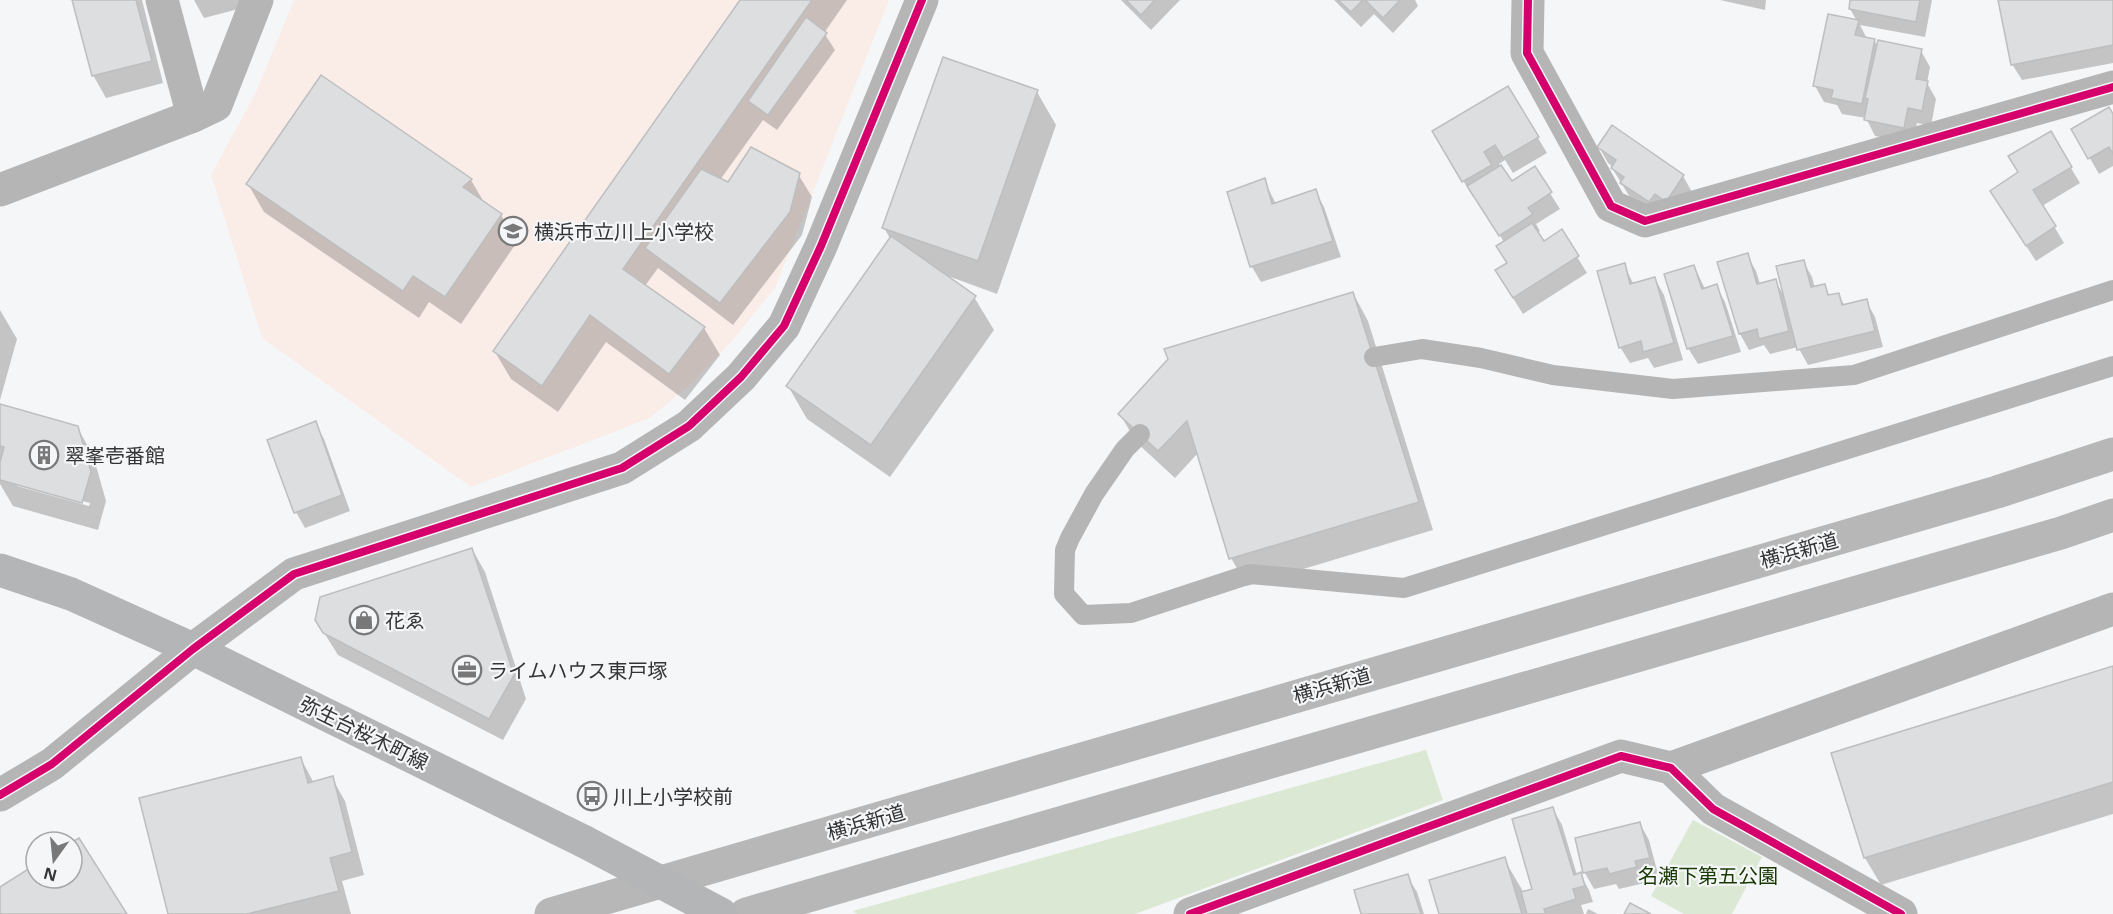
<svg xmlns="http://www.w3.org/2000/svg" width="2113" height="914" font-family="'Noto Sans','Noto Sans JP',sans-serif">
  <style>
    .education { fill: #faede8 }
    .green { fill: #dae8d4 }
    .shadow { fill: #0003; fill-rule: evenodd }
    .building { fill: #dddedf; stroke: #bdbebf; stroke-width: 1.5 }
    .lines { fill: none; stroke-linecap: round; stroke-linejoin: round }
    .service { stroke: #b5b5b6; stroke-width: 20 }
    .minor { stroke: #b5b5b6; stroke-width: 33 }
    .tertiary { stroke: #b5b5b6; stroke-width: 33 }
    .secondary { stroke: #b4b5b6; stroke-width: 33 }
    .trunk { stroke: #b6b7b6; stroke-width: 33 }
    .secondary-bridge { stroke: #b4b5b6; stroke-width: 33 }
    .cycleway-casing { stroke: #f4f6f8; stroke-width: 11 }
    .cycleway { stroke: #d6006c; stroke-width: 8 }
    .labels { text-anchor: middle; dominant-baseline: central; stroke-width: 4.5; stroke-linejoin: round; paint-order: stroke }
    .poi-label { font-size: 20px; fill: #343435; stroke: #f4f6f8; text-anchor: start }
    .street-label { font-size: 20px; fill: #343435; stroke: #f4f6f8 }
    .park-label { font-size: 20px; fill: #193903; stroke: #f4f6f8 }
  </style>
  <rect width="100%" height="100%" fill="#f5f6f7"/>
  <polygon class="education" points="294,0 889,0 775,288 732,341 692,383 650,418 471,487 262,338 211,175 255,94"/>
  <g class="green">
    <polygon points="1426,750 1443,800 1135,914 857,914 853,911"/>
    <polygon points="1693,820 1762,857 1732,914 1684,914 1651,896"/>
  </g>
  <g class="shadow">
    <polygon points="74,0 142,0 163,83 106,98 93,75"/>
    <polygon points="194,0 247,0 246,7 204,18"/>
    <polygon points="742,0 847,0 824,33 835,50 777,130 763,120 720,180 728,184 798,174 812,197 802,235 733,325 658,268 645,286 704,328 720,355 685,400 606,342 558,412 511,379 495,352"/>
    <polygon points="1121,0 1180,0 1151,30"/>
    <polygon points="1334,0 1415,0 1418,6 1393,33 1374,14 1361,27"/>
    <polygon points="1720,0 1766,0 1765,10"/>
    <polygon points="1852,0 1932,0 1925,37 1860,25 1867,39 1874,40 1878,47 1921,51 1930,67 1927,83 1936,99 1931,126 1917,123 1913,143 1875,136 1866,118 1842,114 1837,105 1824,102 1815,86 1857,21 1850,9"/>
    <polygon points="2000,0 2113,0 2113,63 2022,80 2012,64"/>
    <polygon points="1508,88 1547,153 1513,173 1505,160 1499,164 1511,183 1534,168 1560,209 1536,224 1540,231 1537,233 1544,243 1561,231 1587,273 1523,314 1506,287 1508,264 1504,242 1475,196 1473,197 1434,132"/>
    <polygon points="1037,92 1056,125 997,294 948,276 974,297 994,330 890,477 807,419 788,386 891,240 884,228"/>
    <polygon points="2113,117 2113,166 2099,174 2073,129"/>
    <polygon points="2050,133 2080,183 2042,206 2064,243 2036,261 2001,208 2020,173"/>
    <polygon points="1599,147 1683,176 1692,192 1659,217 1631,199 1612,168 1613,167 1608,163"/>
    <polygon points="471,180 485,204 501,215 517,242 461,324 429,302 419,318 264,212 248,184"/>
    <polygon points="1264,180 1276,204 1315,191 1324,207 1341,257 1261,282 1252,267"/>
    <polygon points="1747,255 1756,271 1760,284 1775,280 1784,296 1803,261 1812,277 1815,288 1824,286 1830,296 1838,294 1845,306 1866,301 1875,317 1883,347 1808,365 1798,347 1770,354 1764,345 1749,350 1740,334"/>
    <polygon points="1624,265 1634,285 1655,279 1664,295 1683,360 1654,368 1648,358 1630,363 1620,347"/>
    <polygon points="1694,266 1705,289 1716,286 1725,302 1741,352 1698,364 1688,348"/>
    <polygon points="1353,293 1368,321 1433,530 1247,586 1231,558 1198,453 1175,478 1136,442 1120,414"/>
    <polygon points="0,310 17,339 0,400"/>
    <path d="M0,405L77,427L93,455L106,501L98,530L13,506L0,484ZM17,483L90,503L89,506L17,486Z"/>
    <polygon points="315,423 324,439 350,511 305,528 296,512"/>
    <polygon points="472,549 485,572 526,699 503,740 338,655 316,620"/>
    <polygon points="2113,668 2113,814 1881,885 1865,858 1833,754"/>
    <polygon points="301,759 314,783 332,778 345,801 364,875 342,881 351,914 170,914"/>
    <polygon points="1553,809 1562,825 1577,875 1580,874 1589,890 1593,902 1581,905 1584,914 1440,914 1504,859 1524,893 1534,890"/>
    <polygon points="1640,824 1649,840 1658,874 1643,877 1645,883 1619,889 1616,884 1594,889 1585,873 1577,839"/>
    <polygon points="1407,876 1417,892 1424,914 1362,914"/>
    <polygon points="1588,909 1598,914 1586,914"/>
  </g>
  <g class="building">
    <polygon points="72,0 136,0 152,61 92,76"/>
    <polygon points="740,0 812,0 623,269 705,327 669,374 590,315 542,386 493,351"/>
    <polygon points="1126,0 1155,0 1141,15"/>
    <polygon points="1338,0 1363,0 1351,12"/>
    <polygon points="1365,0 1400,0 1383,18"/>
    <polygon points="1850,0 1920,0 1916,22 1849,9"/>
    <polygon points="1998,0 2113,0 2113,45 2011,65"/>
    <polygon points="1828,14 1859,20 1855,35 1875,39 1862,104 1831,98 1833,90 1813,86"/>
    <polygon points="806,17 827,33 768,115 748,101"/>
    <polygon points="1878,40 1922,49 1916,79 1928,81 1922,111 1908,108 1904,128 1864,120 1868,99 1865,98"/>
    <polygon points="943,57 1038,90 978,261 882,228"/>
    <polygon points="321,75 472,179 463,187 502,214 445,297 413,276 403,291 246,184"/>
    <polygon points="1508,86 1539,137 1503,158 1495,145 1484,152 1492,165 1462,182 1432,131"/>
    <polygon points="2109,107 2113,114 2113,154 2109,147 2088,159 2071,129"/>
    <polygon points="1612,125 1684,175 1666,202 1655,194 1649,202 1620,183 1624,177 1611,168 1616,160 1597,147"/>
    <polygon points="2051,131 2072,167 2033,190 2056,226 2026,246 1990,191 2018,172 2008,156"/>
    <polygon points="751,147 800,173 790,212 720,303 645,248 701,169 728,182"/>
    <polygon points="1501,165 1512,181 1535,166 1552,192 1528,208 1533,214 1499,236 1467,186"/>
    <polygon points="1265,178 1272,204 1316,189 1333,241 1250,267 1227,192"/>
    <polygon points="1532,223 1544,241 1562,229 1579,256 1513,298 1495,270 1507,263 1496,246"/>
    <polygon points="891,236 976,296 871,445 786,386"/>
    <polygon points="1748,253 1757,284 1776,279 1789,331 1759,339 1757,329 1739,334 1717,262"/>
    <polygon points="1804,260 1811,287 1825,284 1828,295 1839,293 1842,305 1867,299 1875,331 1797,350 1776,266"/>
    <polygon points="1625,263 1630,284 1655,277 1674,343 1643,352 1641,341 1619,348 1597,271"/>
    <polygon points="1694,265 1702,289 1717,284 1733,336 1687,349 1664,274"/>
    <polygon points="1353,292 1419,502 1229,559 1187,421 1158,451 1118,414 1168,359 1164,349"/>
    <polygon points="0,404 78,426 91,472 82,503 0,480 0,462 4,447 0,446"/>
    <polygon points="316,421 342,495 294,513 267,440"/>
    <polygon points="472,548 514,675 489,719 323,633 315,620 320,597"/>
    <polygon points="2113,666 2113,782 1864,858 1831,753"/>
    <polygon points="301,757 308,783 333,776 352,852 330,858 339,891 247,914 168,914 139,798"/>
    <polygon points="1553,807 1574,875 1581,872 1585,886 1573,889 1576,899 1544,909 1546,914 1527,914 1521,892 1532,889 1512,819"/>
    <polygon points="1640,822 1650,858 1635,861 1637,867 1609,874 1607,868 1583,873 1575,838"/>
    <polygon points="79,838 127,914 0,914 0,887 36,864 36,878 72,878 72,842"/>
    <polygon points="1505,857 1522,914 1439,914 1429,880"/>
    <polygon points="1408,874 1421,914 1361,914 1354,890"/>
    <polygon points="1630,903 1651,914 1624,914"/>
  </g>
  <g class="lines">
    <g class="service">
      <polyline points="1374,357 1422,349 1481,358 1553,375 1673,389 1854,375 2113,290"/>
      <polyline points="1140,434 1125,449 1094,494 1070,538 1065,550 1064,594 1083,615 1131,613 1250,574 1404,588 2113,366"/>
    </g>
    <g class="minor">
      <polyline points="162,0 193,116"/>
      <polyline points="1528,0 1527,53 1611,206 1645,221 2113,87"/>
      <polyline points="0,190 193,116 216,105 257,0"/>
      <polyline points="1671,768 2113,609"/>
      <polyline points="1190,914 1621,756 1671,768 1713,809 1901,914"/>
    </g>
    <polyline class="tertiary" points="0,795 52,764 193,649 294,574 622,468 689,426 741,377 784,326 821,246 922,0"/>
    <polyline class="secondary" points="0,570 71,594 193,649 585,842"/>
    <g class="trunk">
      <polyline points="551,914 1997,492 2113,454"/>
      <polyline points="746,914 2061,533 2113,515"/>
    </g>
    <polyline class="secondary-bridge" points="585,842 721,914"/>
    <g class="cycleway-casing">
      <g id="cycleway">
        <polyline points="1528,0 1527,53 1611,206 1645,221 2113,87"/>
        <polyline points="0,795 52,764 193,649 294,574 622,468 689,426 741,377 784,326 821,246 922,0"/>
        <polyline points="1190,914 1621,756 1671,768 1713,809 1901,914"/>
      </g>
    </g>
    <use href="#cycleway" class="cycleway"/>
  </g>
  <defs>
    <g id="school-ring" transform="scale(1.5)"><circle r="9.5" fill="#f4f6f8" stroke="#787879" stroke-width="1.5"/><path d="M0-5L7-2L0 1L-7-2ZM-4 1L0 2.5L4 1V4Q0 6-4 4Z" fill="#787879"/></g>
    <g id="building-ring" transform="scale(1.5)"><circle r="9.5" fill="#f4f6f8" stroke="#787879" stroke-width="1.5"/><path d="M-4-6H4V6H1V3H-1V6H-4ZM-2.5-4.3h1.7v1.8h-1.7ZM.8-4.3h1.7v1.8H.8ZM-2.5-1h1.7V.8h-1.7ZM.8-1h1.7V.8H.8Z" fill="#787879"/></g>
    <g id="shop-ring" transform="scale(1.5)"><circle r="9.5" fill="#f4f6f8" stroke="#787879" stroke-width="1.5"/><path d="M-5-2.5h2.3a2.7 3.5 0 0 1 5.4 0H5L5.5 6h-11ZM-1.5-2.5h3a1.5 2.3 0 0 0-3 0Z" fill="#787879"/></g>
    <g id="office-ring" transform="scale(1.5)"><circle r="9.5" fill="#f4f6f8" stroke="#787879" stroke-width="1.5"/><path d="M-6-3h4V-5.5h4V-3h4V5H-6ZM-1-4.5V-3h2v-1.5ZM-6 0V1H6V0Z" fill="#787879"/></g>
    <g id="bus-ring" transform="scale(1.5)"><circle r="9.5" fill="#f4f6f8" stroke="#787879" stroke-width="1.5"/><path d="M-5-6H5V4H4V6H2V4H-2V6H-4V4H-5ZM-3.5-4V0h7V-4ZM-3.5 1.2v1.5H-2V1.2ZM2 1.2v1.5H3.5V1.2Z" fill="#787879"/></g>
  </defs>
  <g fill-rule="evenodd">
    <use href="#school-ring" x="513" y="231"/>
    <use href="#building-ring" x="44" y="455"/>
    <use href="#shop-ring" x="364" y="620"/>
    <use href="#office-ring" x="467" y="670"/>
    <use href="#bus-ring" x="592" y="796"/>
  </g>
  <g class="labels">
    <g class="poi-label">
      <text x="534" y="231">横浜市立川上小学校</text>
      <text x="65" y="455">翠峯壱番館</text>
      <text x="385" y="620">花ゑ</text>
      <text x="488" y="670">ライムハウス東戸塚</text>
      <text x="613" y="796">川上小学校前</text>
    </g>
    <g class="street-label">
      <text transform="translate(1799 550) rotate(-16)">横浜新道</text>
      <text transform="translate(1332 685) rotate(-16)">横浜新道</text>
      <text transform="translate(364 733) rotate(26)">弥生台桜木町線</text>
      <text transform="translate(866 822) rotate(-16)">横浜新道</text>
    </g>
    <g class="park-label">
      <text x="1708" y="875">名瀬下第五公園</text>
    </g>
  </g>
  <g transform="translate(54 860) rotate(195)"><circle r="28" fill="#f4f6f8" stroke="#a7a8aa" stroke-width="1.5"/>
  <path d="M0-4.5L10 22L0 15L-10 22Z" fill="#787879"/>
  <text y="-9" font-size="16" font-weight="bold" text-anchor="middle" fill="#343435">N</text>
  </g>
</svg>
